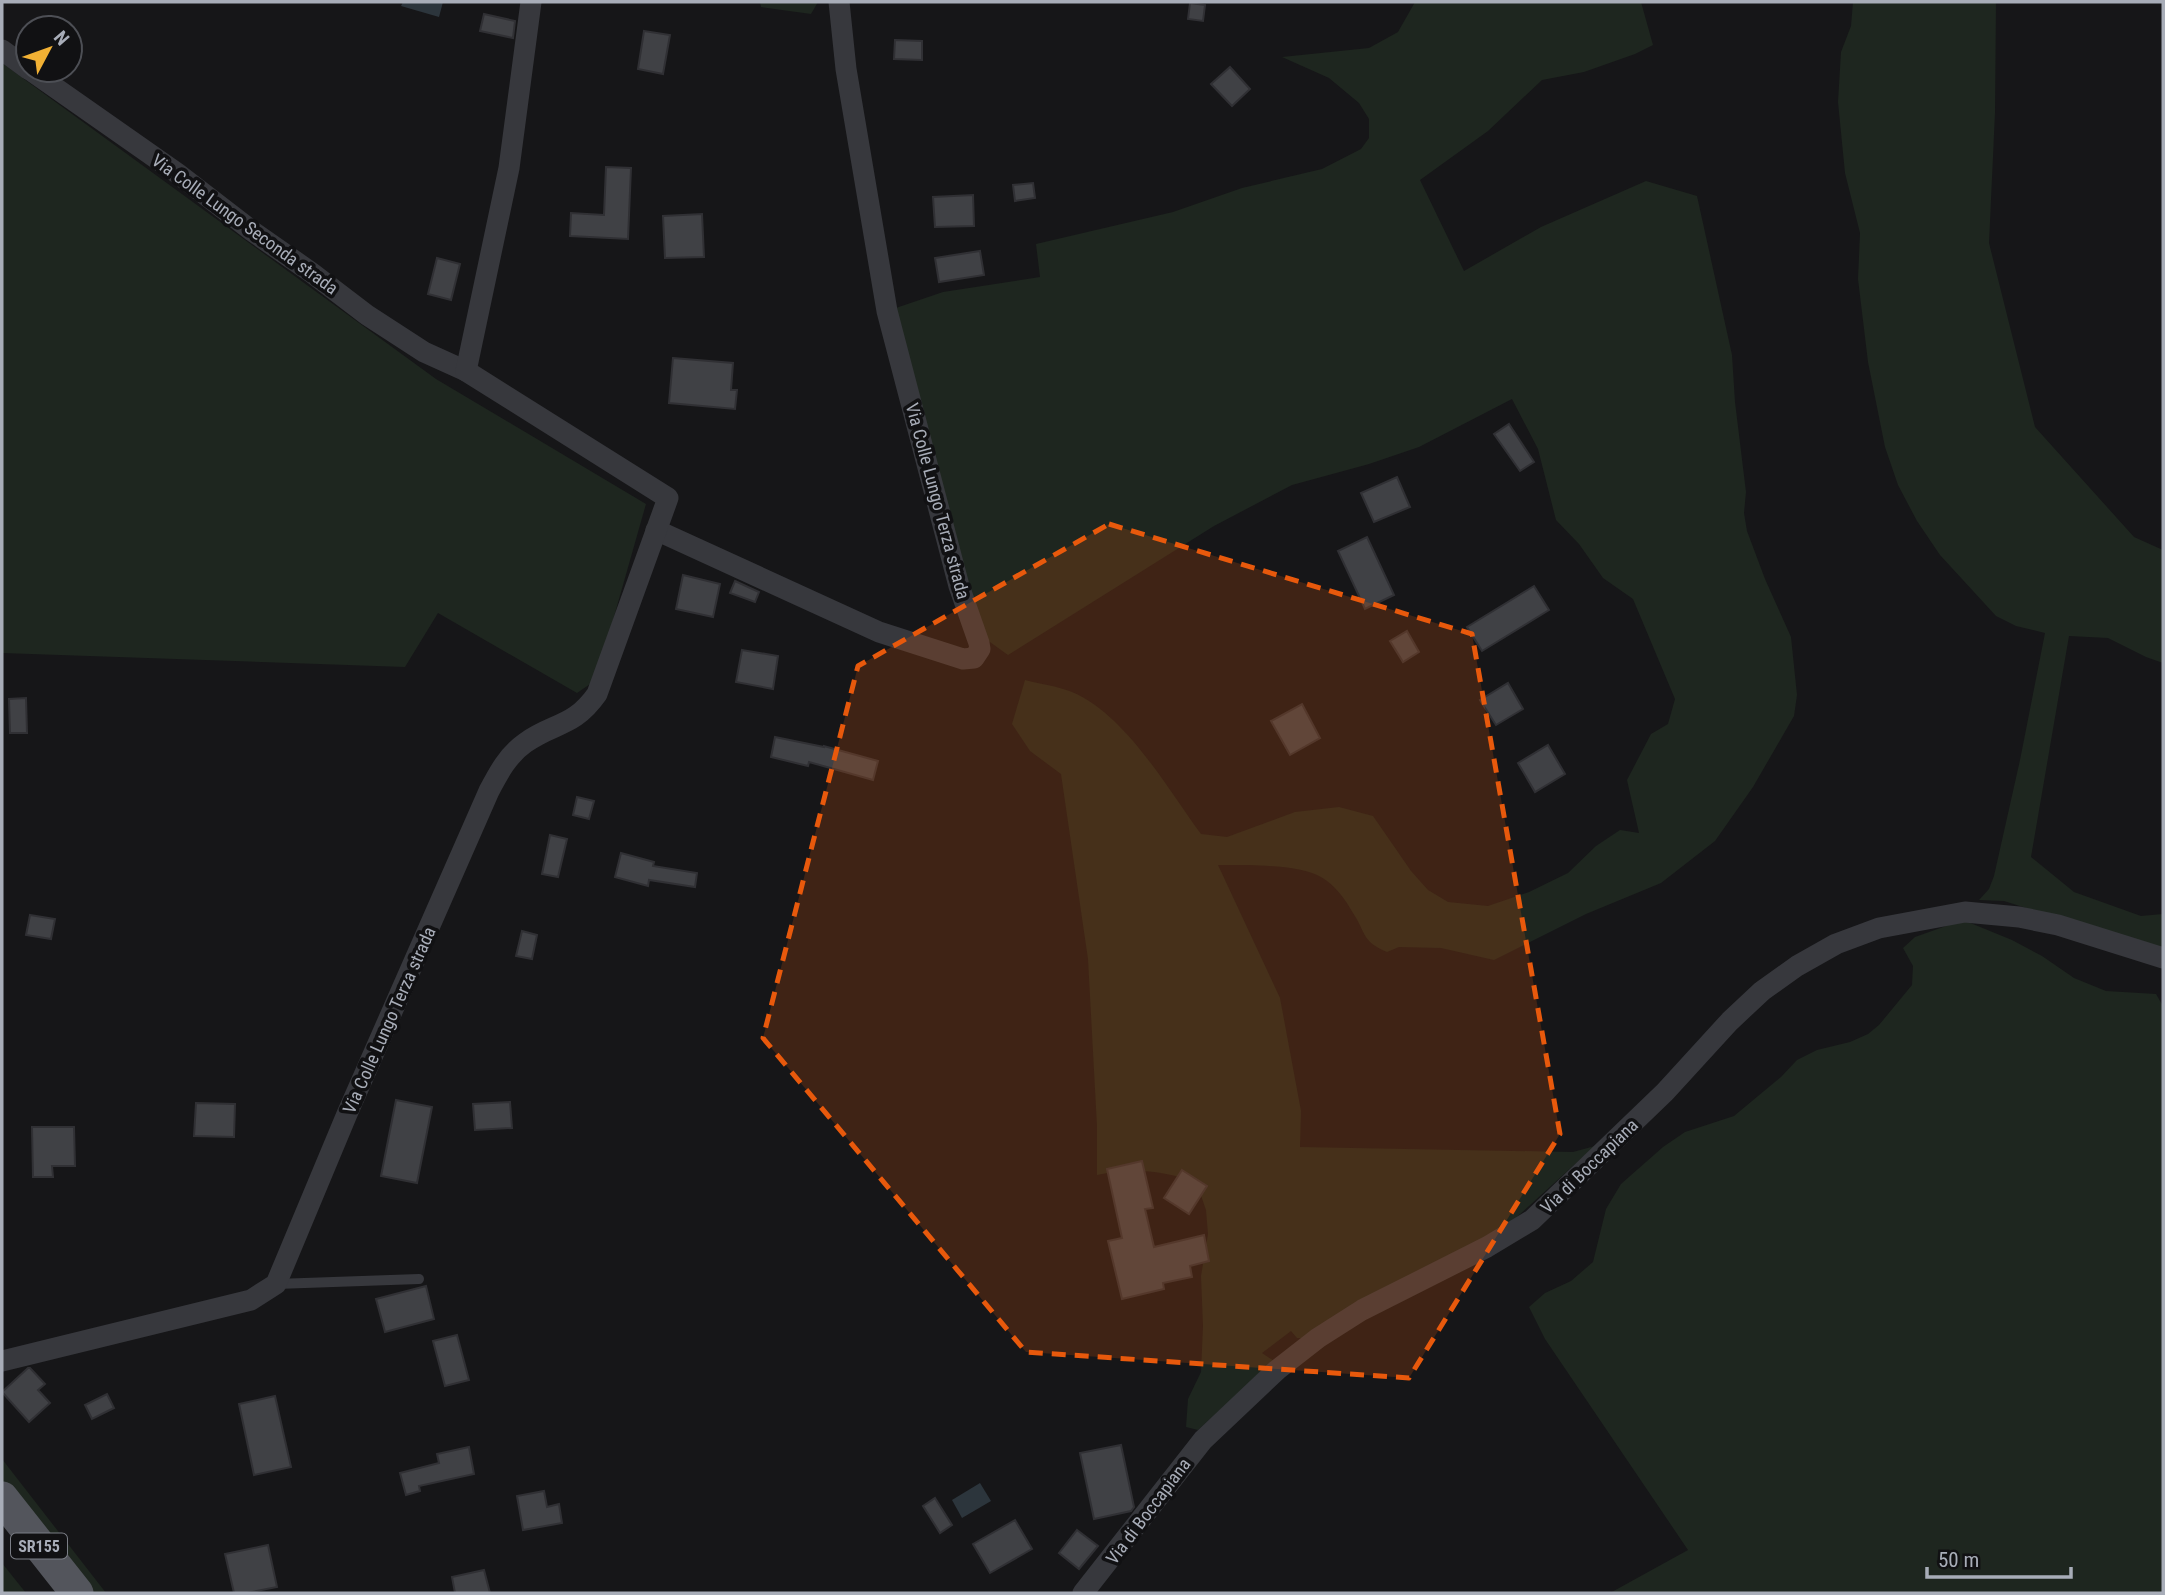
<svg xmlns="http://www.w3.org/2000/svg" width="2165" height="1595" font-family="'Roboto Condensed',sans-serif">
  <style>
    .green { fill: #1e261f }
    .water { fill: #2c353c }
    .building { fill: #404145; stroke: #303034; stroke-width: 2 }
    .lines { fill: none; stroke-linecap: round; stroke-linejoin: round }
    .service { stroke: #37383d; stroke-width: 10 }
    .minor { stroke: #37383d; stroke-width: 21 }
    .primary { stroke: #53555c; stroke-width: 33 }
    .marked { fill: #e8590c; fill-opacity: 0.2; stroke: #e8590c; stroke-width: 5; stroke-dasharray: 14 9; stroke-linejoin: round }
    .labels { text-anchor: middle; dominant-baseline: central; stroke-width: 7; stroke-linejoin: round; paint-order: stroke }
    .shield { fill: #111113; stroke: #7b7e86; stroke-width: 2 }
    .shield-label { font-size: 16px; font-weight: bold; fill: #a8adb8 }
    .street-label { font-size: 18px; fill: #a8adb8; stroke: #111113 }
  </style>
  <rect width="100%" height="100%" fill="#161618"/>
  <g class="green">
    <polygon points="760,2 818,2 811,14 761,7"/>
    <path d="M1415,2H1641L1653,45L1635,54L1584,72L1542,80L1488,131L1420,180L1464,271L1541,227L1646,181L1697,196L1732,355L1735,402L1746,492L1744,513L1747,531L1765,579L1791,637L1797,695L1794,716L1753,787L1715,841L1661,883L1586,914L1494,960L1441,948L1399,947L1387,952C1361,941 1367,934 1353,913C1345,899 1335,885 1321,877C1300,864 1243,865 1218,865L1280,998L1301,1111L1300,1147L1573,1152L1595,1146L1508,1225L1304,1338H1297L1291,1331L1262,1353L1274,1361L1198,1430L1186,1427L1188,1399L1201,1372L1203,1326L1201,1276L1208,1234L1206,1210L1196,1181C1158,1171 1136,1167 1097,1175V1126L1088,959L1061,774L1030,751L1012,724L1025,680C1040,684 1057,686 1072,692C1126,715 1167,788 1201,834L1227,837L1295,812L1339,807L1373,816L1411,871L1428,890L1448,902L1488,906L1529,892L1568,873L1596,846L1620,830L1639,833L1627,780L1651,734L1668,724L1675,699L1633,599L1603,578L1579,544L1556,520L1538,449L1512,399L1419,447L1369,464L1292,485L1214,526L1008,655L976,632L887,311L943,292L1040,277L1036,244L1173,212L1242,188L1322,169L1361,149L1369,138V119L1359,103L1329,78L1282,57L1369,48L1398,32Z"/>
    <polygon points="1853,2 1996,2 1995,113 1989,243 2035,427 2134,537 2163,550 2163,663 2146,657 2108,638 2069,636 2031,857 2074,892 2141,916 2163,914 2163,952 2004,901 1979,900 1989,889 1994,876 2020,760 2045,633 2016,626 1996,616 1940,555 1917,521 1898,485 1885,447 1868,362 1858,279 1860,233 1845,173 1838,102 1841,52 1851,26"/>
    <polygon points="2,63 436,379 646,504 596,680 577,693 438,613 405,667 2,653"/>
    <polygon points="1963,920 2012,940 2042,956 2074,978 2106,991 2156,994 2163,1006 2163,1593 1610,1593 1688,1550 1545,1339 1529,1307 1545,1293 1571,1281 1593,1262 1606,1209 1621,1184 1663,1147 1685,1132 1734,1116 1781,1077 1797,1060 1817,1050 1850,1042 1868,1034 1879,1025 1912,985 1913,966 1903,948 1915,937"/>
    <polygon points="2,1459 106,1593 88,1593 2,1483"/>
    <polygon points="2,1563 26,1593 2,1593"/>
  </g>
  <g class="water">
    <polygon points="403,2 443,2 439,17 401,6"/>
    <polygon points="980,1483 991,1501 962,1518 952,1500"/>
  </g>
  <g class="building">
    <polygon points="1190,3 1205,5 1203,21 1188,19"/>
    <polygon points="484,14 515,21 513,38 480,31"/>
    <polygon points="644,31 670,35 663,74 638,69"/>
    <polygon points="895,40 922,41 922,60 894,59"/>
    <polygon points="1230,67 1250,89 1232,106 1211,84"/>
    <polygon points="606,167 631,168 628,239 570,236 571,213 604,215"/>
    <polygon points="1033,183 1035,198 1015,201 1013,185"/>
    <polygon points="973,195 974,226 935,227 933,197"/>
    <polygon points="702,214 704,257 665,258 663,216"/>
    <polygon points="980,251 984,275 939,282 935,258"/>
    <polygon points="437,258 460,264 451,300 428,294"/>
    <polygon points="673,358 733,363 731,390 737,390 735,409 669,403"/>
    <polygon points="1509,424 1534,462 1520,471 1494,434"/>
    <polygon points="1397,477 1410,507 1374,522 1361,493"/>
    <polygon points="1367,537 1394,595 1365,609 1338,551"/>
    <polygon points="683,575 720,584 713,617 676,609"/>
    <polygon points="735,581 759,592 755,602 730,593"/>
    <polygon points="1534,586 1549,610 1482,651 1467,627"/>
    <polygon points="1407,631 1419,652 1403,662 1390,641"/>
    <polygon points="742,650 778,656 773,689 736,682"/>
    <polygon points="1508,683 1523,709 1496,725 1480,700"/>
    <polygon points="26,698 27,733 10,733 9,699"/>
    <polygon points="1302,704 1320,738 1290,755 1271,721"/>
    <polygon points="775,737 824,747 824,746 878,761 873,780 809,762 808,766 771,757"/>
    <polygon points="1548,745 1565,774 1535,792 1518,763"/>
    <polygon points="577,797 594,801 589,819 573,815"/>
    <polygon points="550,835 567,839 558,877 542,874"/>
    <polygon points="621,853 654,862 653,866 697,873 695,887 649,880 648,886 615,877"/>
    <polygon points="30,915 55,919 51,939 26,935"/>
    <polygon points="522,931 537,935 532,959 516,956"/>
    <polygon points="396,1100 432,1107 417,1183 381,1176"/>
    <polygon points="510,1102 512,1128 475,1130 473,1104"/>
    <polygon points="196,1103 235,1104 234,1137 194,1136"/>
    <polygon points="32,1127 74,1127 75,1166 52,1166 53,1177 33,1177"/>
    <polygon points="1142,1161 1153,1208 1145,1209 1154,1247 1204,1235 1209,1261 1190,1266 1192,1277 1163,1283 1164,1289 1122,1299 1108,1241 1122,1238 1107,1169"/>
    <polygon points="1182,1170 1207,1186 1189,1214 1164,1198"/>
    <polygon points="426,1286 434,1319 385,1332 376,1299"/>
    <polygon points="457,1335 469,1380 445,1386 433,1341"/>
    <polygon points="28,1368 30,1368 45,1384 38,1390 50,1403 29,1422 2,1392"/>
    <polygon points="107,1394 114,1408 92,1419 85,1405"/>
    <polygon points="275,1396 291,1467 254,1475 239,1404"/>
    <polygon points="1121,1445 1134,1507 1131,1511 1094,1519 1080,1453"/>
    <polygon points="469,1447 474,1474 419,1486 420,1491 406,1495 400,1473 439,1463 437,1454"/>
    <polygon points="544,1491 547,1507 559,1504 562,1523 523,1530 517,1496"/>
    <polygon points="935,1498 952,1525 940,1533 923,1506"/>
    <polygon points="1015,1520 1032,1549 990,1573 973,1544"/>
    <polygon points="1077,1530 1098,1546 1079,1569 1059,1553"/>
    <polygon points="268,1545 277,1587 247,1593 234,1593 225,1554"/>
    <polygon points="484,1570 490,1593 455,1593 452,1577"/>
  </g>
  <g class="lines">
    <polyline class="service" points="276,1284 419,1279"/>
    <g class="minor">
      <polyline points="2,50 28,69"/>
      <polyline points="30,70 177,173 252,231 312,273 367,315 424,352 466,371"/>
      <polyline points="656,530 879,632 963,659 974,658 980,649 979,643 959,586 887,311 846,69 839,2"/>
      <path d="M2,1361L251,1300L276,1284L347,1114L489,791C499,772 508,755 525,743C554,722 573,728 597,694L668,498L466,371L509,168L531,2"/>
      <polyline points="1083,1593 1203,1440 1277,1370 1318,1338 1362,1310 1487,1247 1532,1220 1665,1092 1730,1021 1762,991 1797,966 1836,944 1879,928 1965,912 2019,917 2058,925 2163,958"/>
    </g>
    <polyline class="primary" points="2,1498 77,1593"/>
  </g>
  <path class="marked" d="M1109,524L1472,634L1560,1134L1409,1378L1026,1352L763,1038L858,666Z"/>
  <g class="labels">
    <rect class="shield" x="11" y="1533.5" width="56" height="25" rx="5"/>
    <g class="shield-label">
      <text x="39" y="1546">SR155</text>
    </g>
    <g class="street-label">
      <text transform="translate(245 224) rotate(36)">Via Colle Lungo Seconda strada</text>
      <text transform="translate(938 501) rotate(75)">Via Colle Lungo Terza strada</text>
      <text transform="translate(389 1020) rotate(-66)">Via Colle Lungo Terza strada</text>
      <text transform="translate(1589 1166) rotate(-44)">Via di Boccapiana</text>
      <text transform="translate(1148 1511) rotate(-53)">Via di Boccapiana</text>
    </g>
  </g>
  <rect width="2165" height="1595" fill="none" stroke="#a8adb8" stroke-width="7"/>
  <g transform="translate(49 49) rotate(49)"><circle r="33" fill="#111113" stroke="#4d4f55" stroke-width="2"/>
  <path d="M0-5L12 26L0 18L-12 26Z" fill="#f2b134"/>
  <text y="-10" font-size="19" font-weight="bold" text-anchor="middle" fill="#a8adb8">N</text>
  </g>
  <path d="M1927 1567v10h144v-10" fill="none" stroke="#a8adb8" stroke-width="3.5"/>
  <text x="1938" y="1567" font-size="21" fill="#a8adb8" stroke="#111113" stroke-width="5" paint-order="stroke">50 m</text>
</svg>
